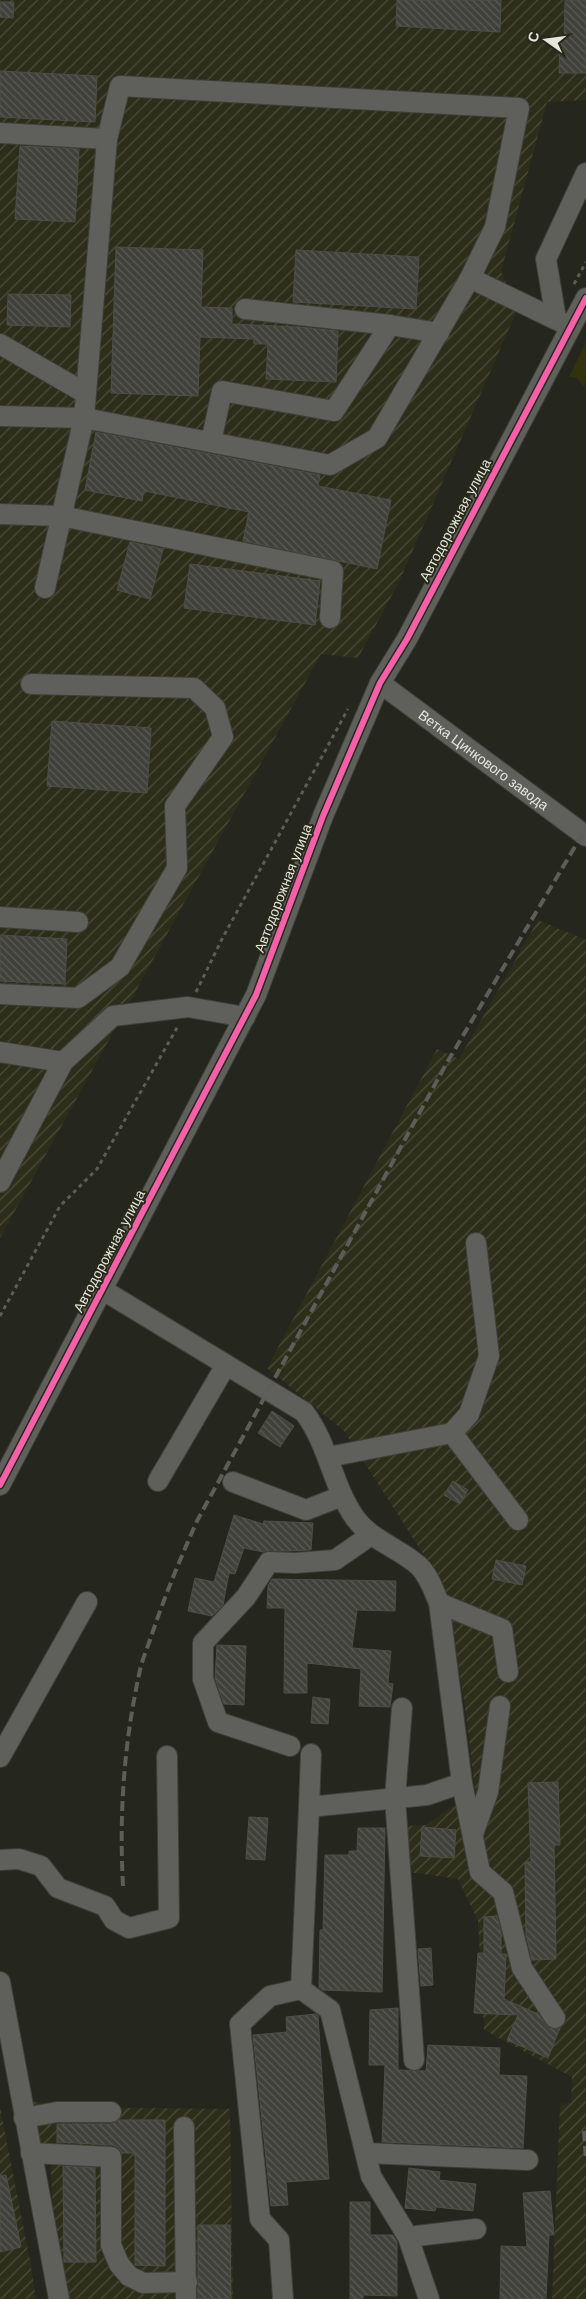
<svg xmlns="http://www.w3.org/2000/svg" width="586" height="2299" font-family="Helvetica,sans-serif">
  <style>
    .industrial { fill: url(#industrial-furrows) }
    .green { fill: #32320c }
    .building { fill: url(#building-back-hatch); stroke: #4d4e47 }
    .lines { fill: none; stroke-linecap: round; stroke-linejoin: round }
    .minor-casing { stroke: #3f4039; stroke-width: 22 }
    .path { stroke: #5c5d59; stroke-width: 3; stroke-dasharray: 4 4; stroke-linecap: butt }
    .minor { stroke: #5f5f5c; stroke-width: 20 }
    .rail { stroke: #5d5d59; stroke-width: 4; stroke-dasharray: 10 5; stroke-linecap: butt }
    .cycleway-casing { stroke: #28291a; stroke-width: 9 }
    .cycleway { stroke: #f560ab; stroke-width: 6 }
    .labels { text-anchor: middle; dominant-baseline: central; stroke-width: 4; stroke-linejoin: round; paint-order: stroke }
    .street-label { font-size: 14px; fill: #e5e6dc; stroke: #28291a }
  </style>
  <defs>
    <pattern id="industrial-furrows" width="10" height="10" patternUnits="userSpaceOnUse" patternTransform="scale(1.25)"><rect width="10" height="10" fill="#2d2e1a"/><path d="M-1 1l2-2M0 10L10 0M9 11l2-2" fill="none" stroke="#4b4c3b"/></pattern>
    <pattern id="building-back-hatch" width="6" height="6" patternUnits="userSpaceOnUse" patternTransform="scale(1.25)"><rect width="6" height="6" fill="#40413a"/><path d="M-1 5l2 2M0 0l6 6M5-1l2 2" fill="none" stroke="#5b5c56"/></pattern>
  </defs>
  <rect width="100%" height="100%" fill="#25261e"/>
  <g class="industrial">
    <polygon points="0,0 586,0 586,100 547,102 501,272 509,289 524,300 515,315 399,582 358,658 321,654 0,1238"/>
    <polygon points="538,920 586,940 586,2299 552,2299 560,2104 571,2103 572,2077 484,2030 478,1921 458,1879 409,1872 407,1826 426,1825 453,1806 477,1805 464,1700 445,1588 344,1431 267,1368 437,1049 459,1059"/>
    <polygon points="28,2100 56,2107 230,2109 233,2299 62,2299 55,2263 50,2151 36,2149"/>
    <polygon points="0,2107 30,2261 36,2299 0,2299"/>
  </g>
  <polygon class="green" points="586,342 586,382 584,387 577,378 569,377"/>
  <g class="building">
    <polygon points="397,0 501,0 500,32 396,26"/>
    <polygon points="565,0 586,0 586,73 559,73 560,43 564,43"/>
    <polygon points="0,2 14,2 13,18 0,17"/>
    <polygon points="0,71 97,76 95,122 0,117"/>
    <polygon points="20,146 79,149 75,222 15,219"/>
    <polygon points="116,247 203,250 201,307 232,308 232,324 298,327 338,331 336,382 266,379 268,344 254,344 254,339 200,337 198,396 111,393"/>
    <polygon points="296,250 419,257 416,309 293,302"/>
    <polygon points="8,294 71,295 70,327 7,325"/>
    <polygon points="96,432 320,475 318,486 391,500 377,569 243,541 249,512 144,491 142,501 85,490"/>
    <polygon points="130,542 163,549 150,599 117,590"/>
    <polygon points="190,564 320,581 315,625 184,608"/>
    <polygon points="52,721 151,728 147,793 47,786"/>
    <polygon points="0,935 67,939 65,984 0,981"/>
    <polygon points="272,1411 294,1426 280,1447 258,1433"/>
    <polygon points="453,1481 468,1490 460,1504 444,1495"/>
    <polygon points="234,1515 263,1524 264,1521 313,1523 311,1550 263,1552 244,1548 235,1574 229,1573 223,1605 212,1616 188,1611 195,1578 214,1582"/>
    <polygon points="496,1560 526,1566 522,1585 492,1579"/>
    <polygon points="272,1579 396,1581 395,1611 357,1610 352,1648 391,1651 388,1683 393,1684 390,1707 359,1706 361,1669 307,1663 307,1693 284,1693 285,1608 267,1608 268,1586"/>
    <polygon points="217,1645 246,1646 244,1705 224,1704 215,1678"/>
    <polygon points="313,1697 330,1699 328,1724 311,1723"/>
    <polygon points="558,1782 560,1845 554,1845 556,1959 532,1960 526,1934 525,1862 531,1862 528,1783"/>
    <polygon points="249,1817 268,1818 265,1860 246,1859"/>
    <polygon points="422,1827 456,1830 454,1858 420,1856"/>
    <polygon points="358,1828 385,1828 382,1992 323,1990 319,1987 320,1930 323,1930 325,1855 349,1855 349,1851 357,1851"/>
    <polygon points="497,1916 501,1933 501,1954 506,1954 504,1999 538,2014 549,2028 560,2028 548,2058 507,2040 518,2015 474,2013 478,1953 484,1953 484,1917"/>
    <polygon points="431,1948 433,1985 421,1986 418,1949"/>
    <polygon points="398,2008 398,2070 426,2071 428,2045 500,2048 499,2075 527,2076 523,2148 382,2142 385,2065 369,2065 370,2010"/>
    <polygon points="316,2014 318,2016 329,2179 286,2182 288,2205 271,2206 253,2035 287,2032 286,2017"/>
    <polygon points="119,2120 165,2120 165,2266 135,2265 135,2153 122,2153 118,2147 112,2145 57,2142 57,2124 111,2124"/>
    <polygon points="63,2166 95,2168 96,2262 64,2262"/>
    <polygon points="409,2168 440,2172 439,2180 476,2184 473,2211 436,2207 435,2211 405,2208"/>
    <polygon points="6,2175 21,2247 0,2252 0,2176"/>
    <polygon points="550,2191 554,2235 549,2235 546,2299 500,2299 501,2246 527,2247 523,2193"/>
    <polygon points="350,2202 370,2202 370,2235 393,2235 397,2242 397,2296 363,2295 363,2299 350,2299"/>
    <polygon points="198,2225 230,2225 231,2299 198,2299"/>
  </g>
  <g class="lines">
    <g class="minor-casing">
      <g id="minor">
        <polyline points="0,133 107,139"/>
        <polyline points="470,278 563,323"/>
        <polyline points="245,309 390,325"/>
        <polyline points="556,319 546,259 586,173"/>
        <polyline points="0,344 85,393"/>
        <polyline points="0,416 84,418 330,465 377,438 470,278 495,227 519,108 120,86 107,139 84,418 45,588"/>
        <polyline points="211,442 222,391 334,411 390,325 439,333"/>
        <polyline points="0,514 61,516 333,571 330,618"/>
        <path id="s1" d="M380,683L586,836"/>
        <polyline points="0,917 78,922"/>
        <polyline points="0,994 78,998 120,967 177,868 175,806 223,737 215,708 194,688 31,684"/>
        <polyline points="0,1052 63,1062"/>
        <polyline points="0,1182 63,1062 113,1016 188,1007 245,1017"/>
        <path d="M103,1290L304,1412C329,1445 332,1485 355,1518C372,1541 399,1548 419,1566C429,1576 434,1591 439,1603L462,1783L427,1795L309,1807L311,1754"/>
        <polyline points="452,1433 518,1520"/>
        <polyline points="328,1457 452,1433 469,1414 489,1356 476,1243"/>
        <polyline points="158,1481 226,1365"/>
        <polyline points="233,1482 306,1510 342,1496"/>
        <polyline points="0,1485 256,995 323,816 380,683 407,639 586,298"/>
        <polyline points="439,1603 502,1629 508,1672"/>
        <polyline points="402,1708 395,1798 414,2060"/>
        <polyline points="290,1746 218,1722 203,1679 203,1643 246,1597 269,1562 295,1563 335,1560 371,1535"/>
        <polyline points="0,1757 87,1602"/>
        <polyline points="462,1783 480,1872 503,1892 522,1968 555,2018"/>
        <polyline points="309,1807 301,1989 330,2010 371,2176 408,2237 429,2299"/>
        <polyline points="473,1834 488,1792 500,1706"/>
        <polyline points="0,1860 19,1859 41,1866 58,1888 105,1906 114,1920 129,1928 169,1918 167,1756"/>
        <polyline points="0,1982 59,2299"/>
        <polyline points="24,2118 57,2112 111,2112"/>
        <polyline points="184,2127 186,2299"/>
        <polyline points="31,2153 111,2157 111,2245 119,2264 129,2276 143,2283 187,2282"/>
        <polyline points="366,2153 528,2160"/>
        <polyline points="408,2237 476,2229"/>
        <polyline points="283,2299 279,2240 260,2219 240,2024 270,1996 301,1989"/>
      </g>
    </g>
    <g class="path">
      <polyline points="574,284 586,262"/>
      <polyline points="196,992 222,939 348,709"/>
      <polyline points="0,1316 60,1206 97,1169 178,1026"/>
    </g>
    <use href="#minor" class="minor"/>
    <g class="rail">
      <path d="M123,1886C119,1813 124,1742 140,1670C143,1657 149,1644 153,1631C166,1593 181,1557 197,1521L445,1066L586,828"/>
      <polyline points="584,2131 586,2161"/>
    </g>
    <g class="cycleway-casing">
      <polyline id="cycleway" points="0,1485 256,995 323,816 380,683 407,639 586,298"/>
    </g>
    <use href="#cycleway" class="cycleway"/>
  </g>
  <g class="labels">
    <g class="street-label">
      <text transform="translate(455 520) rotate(-62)">Автодорожная улица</text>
      <text stroke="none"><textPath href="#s1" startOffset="129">Ветка Цинкового завода</textPath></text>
      <text transform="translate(283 888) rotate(-69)">Автодорожная улица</text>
      <text transform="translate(109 1251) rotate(-62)">Автодорожная улица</text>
    </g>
  </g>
  <g transform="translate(546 40) rotate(284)" stroke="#28291a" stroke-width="4" paint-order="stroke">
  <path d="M0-4L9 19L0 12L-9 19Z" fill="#e5e6dc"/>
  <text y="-8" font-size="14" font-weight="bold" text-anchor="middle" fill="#e5e6dc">С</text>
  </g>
</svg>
